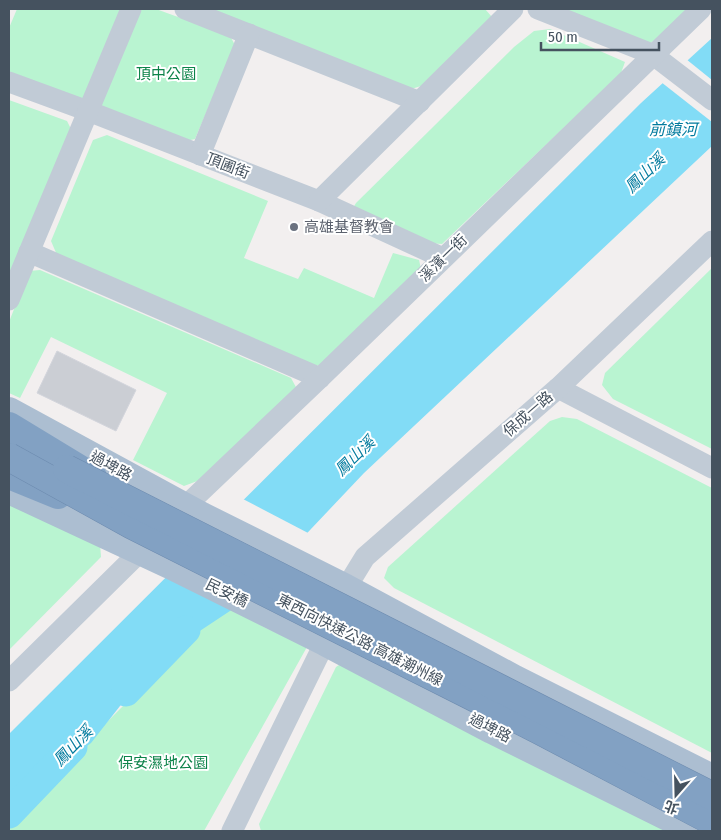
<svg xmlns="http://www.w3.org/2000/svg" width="721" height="840" font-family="'Fira Sans Condensed','Noto Sans TC',sans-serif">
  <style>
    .green { fill: #b9f4d1 }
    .water { fill: #82dcf6 }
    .pier { fill: #f2efef }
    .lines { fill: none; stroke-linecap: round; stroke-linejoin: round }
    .river { stroke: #82dcf6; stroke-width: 29 }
    .building { fill: #cbced4; stroke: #d3d5dc }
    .highway-casing { stroke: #6d8baf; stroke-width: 29 }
    .minor { stroke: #c1cbd6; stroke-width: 21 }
    .major { stroke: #acbed1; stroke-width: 28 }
    .highway { stroke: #82a1c3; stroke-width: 28 }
    .highway-bridge-casing { stroke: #6d8baf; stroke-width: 29; stroke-linecap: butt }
    .highway-bridge { stroke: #82a1c3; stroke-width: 28 }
    .worship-dot { fill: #6b7280; stroke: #fff; stroke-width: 2 }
    .labels { text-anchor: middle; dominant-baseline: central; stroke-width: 4; stroke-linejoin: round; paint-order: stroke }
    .park-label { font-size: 15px; fill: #0d834a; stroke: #fff }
    .street-label { font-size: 15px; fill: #45525f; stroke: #fff }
    .worship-label { font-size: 15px; fill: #5b616d; stroke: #fff; text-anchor: start }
    .water-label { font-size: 16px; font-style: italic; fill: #037b9e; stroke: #fff }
  </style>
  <rect width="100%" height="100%" fill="#f2efef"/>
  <g class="green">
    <polygon points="17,9 125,9 88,96 75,102 9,76 9,28"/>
    <polygon points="143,9 156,9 230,36 235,45 195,139 186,141 102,108 100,98 135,14"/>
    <polygon points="202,9 485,9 492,17 421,86 408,90"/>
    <polygon points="556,9 690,9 661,36 647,45"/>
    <polygon points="550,29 625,62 621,73 442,244 428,243 353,208 356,203 514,47 534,31"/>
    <polygon points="9,100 67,121 72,131 9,285"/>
    <polygon points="107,135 268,201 244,258 298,279 304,268 374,298 393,253 419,260 421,269 323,365 310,366 57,255 51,241 93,140"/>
    <polygon points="712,268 712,449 613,399 602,385 605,373"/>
    <polygon points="40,270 291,378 297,389 200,480 184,486 133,460 167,393 51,337 20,398 9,393 9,322 29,271"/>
    <polygon points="562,417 577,419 712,488 712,753 394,588 384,578 388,567 550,421"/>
    <polygon points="9,499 100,543 101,557 9,650"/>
    <polygon points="224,605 266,628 307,647 204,831 9,831 9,820"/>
    <polygon points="345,661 672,831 261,831 259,824 336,667"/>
  </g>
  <polygon class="water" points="712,38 712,146 364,473 239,605 156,660 91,743 9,803 9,734 641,103"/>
  <g class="pier">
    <polygon points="686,59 712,80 712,122 661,82"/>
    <polygon points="241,498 310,534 241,607 165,574"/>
  </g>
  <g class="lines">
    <g class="river">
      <polyline points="126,692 186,630"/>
      <polyline points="9,814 73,747"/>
    </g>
  </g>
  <polygon class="building" points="57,351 136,390 116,431 37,393"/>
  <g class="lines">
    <g class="highway-casing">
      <g id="highway">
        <polyline points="9,426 93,477"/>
        <polyline points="9,475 58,495"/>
      </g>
    </g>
    <g class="minor">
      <polyline points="185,9 420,102"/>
      <polyline points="538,9 652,54 712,100"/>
      <polyline points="9,82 88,111 319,201 443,258"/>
      <polyline points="200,155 249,34"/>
      <polyline points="319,201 513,9"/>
      <polyline points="29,252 320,378"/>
      <polyline points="9,300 131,9"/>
      <polyline points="558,388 712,468"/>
      <polyline points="174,517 320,378 701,9"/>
      <polyline points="9,681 151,541"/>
      <polyline points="232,831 325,642 346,588 365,557 558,388 712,241"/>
    </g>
    <g class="major">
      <polyline points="9,411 202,516 346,588 515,679 712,778"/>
      <polyline points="9,490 170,565 325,642 492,730 696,831"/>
    </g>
    <use href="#highway" class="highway"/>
    <g class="highway-bridge-casing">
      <g id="highway-bridge">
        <polyline points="9,457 132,525 539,730 712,821"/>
        <polyline points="67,469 712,796"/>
      </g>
    </g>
    <use href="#highway-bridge" class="highway-bridge"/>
  </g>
  <circle class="worship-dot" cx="294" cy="227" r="5"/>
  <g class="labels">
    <g class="park-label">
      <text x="166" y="74">頂中公園</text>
      <text x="163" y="763">保安濕地公園</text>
    </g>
    <g class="street-label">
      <text transform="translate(228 166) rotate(21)">頂圃街</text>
      <text transform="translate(443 258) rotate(-44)">溪濱一街</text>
      <text transform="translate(528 414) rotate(-41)">保成一路</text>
      <text transform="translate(111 466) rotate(28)">過埤路</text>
      <text transform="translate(227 593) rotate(26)">民安橋</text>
      <text transform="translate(360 640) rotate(27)">東西向快速公路 高雄潮州線</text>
      <text transform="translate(490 728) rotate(27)">過埤路</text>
    </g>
    <g class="worship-label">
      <text x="304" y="227">高雄基督教會</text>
    </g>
    <g class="water-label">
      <text x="673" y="129">前鎮河</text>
      <text transform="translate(645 173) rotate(-44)">鳳山溪</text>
      <text transform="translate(355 456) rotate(-44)">鳳山溪</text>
      <text transform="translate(73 746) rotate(-46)">鳳山溪</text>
    </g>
  </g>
  <rect width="721" height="840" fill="none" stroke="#45525f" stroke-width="20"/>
  <g transform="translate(676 795) rotate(200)" stroke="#ffffff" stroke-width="4" paint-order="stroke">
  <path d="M0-4L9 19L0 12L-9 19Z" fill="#45525f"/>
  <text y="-8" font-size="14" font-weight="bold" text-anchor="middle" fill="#45525f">北</text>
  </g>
  <path d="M541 42v8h118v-8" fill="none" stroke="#45525f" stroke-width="2.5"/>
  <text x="548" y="42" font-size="15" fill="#45525f" stroke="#ffffff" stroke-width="4" paint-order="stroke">50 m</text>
</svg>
